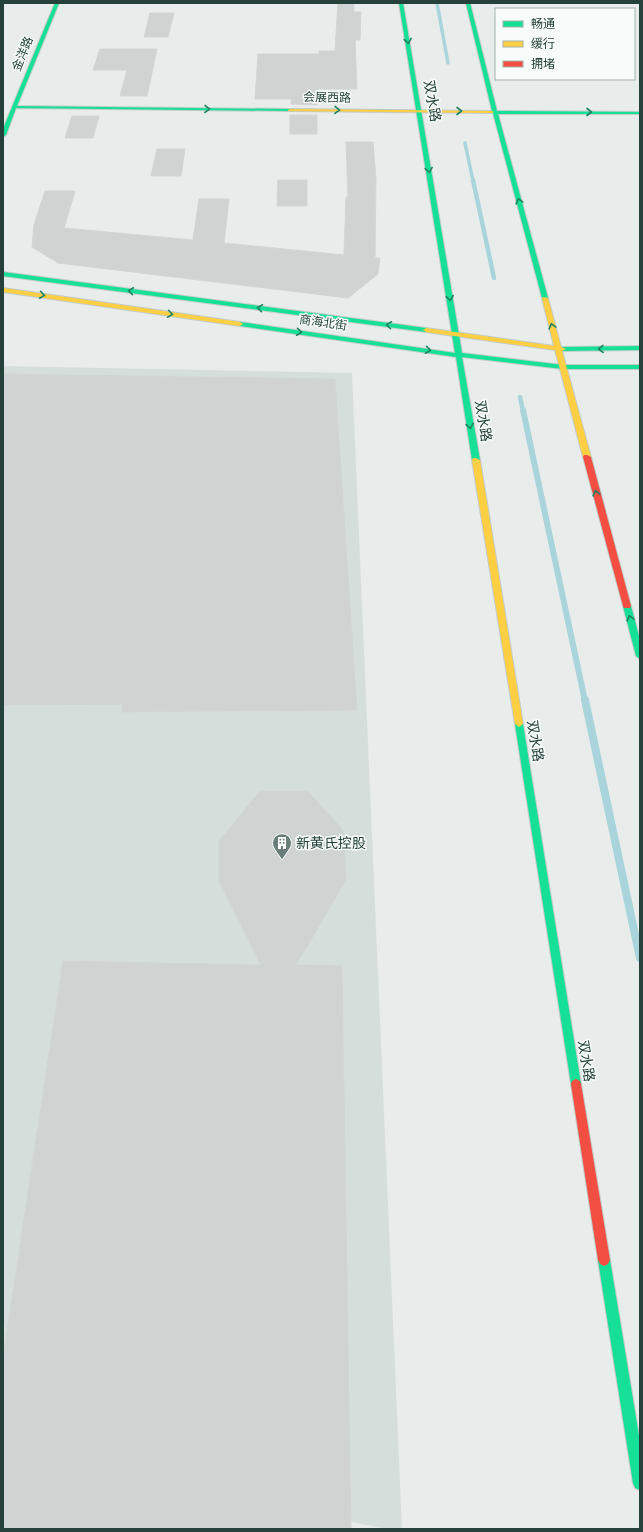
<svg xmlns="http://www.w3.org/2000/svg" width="643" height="1532" font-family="'Sofia Sans Condensed','Noto Sans SC',sans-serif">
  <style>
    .built { fill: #d6dedb }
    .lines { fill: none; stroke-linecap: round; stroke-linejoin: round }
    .stream-far3 { stroke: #a9d4db; stroke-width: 3.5 }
    .stream-far2 { stroke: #a9d4db; stroke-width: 4.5 }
    .stream-far1 { stroke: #a9d4db; stroke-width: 6 }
    .stream { stroke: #a9d4db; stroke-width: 8 }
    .building { fill: #cfd4d2; stroke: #d1d6d4 }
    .fast-casing { stroke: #c3cbc8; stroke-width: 2 }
    .slow-casing { stroke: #c3cbc8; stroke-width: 2 }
    .jam-casing { stroke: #c3cbc8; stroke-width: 2 }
    .fast { fill: #16e098; fill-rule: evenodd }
    .slow { fill: #ffcf43; fill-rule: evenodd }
    .jam { fill: #f24e42; fill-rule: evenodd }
    .oneway { stroke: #1e8160 }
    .labels { text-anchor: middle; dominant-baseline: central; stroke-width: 3; stroke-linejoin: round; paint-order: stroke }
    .far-street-label { font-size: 12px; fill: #24423a; stroke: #f7fbf9 }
    .street-label { font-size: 14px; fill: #24423a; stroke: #f7fbf9 }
    .poi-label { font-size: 14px; fill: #24423a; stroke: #f7fbf9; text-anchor: start }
  </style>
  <rect width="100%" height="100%" fill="#e8edeb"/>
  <polygon class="built" points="3,366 352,373 402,1529 385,1529 3,1447"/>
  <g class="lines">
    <g class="stream-far3">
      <polyline points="437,3 448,63"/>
      <polyline points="465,143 473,181"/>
    </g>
    <g class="stream-far2">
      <polyline points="473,180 494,278"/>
      <polyline points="520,397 523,411"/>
    </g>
    <polyline class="stream-far1" points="523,410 585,701"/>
    <polyline class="stream" points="585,700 640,958"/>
  </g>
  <g class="building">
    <polygon points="338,3 354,3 354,12 361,12 360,40 355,40 357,89 317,89 317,105 291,104 291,99 255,99 258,54 319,54 319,51 335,51"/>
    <polygon points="150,13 174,13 168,37 144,37"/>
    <polygon points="100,49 157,49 147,96 120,96 127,70 93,70"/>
    <rect x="290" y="115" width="27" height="19"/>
    <polygon points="72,116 99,116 93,138 65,138"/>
    <polygon points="346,142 373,142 376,179 375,258 380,258 378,274 348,298 58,263 32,247 34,225 45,191 75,191 64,228 193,240 199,199 229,199 224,243 344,255 346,197 348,197"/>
    <polygon points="157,149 185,149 181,176 151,176"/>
    <polygon points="278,180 307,180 307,206 277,206"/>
    <polygon points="3,374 335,379 357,710 122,712 123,704 3,705"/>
    <polygon points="260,791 307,791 343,830 346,880 296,965 342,966 351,1529 3,1529 3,1358 63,961 261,965 219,881 219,841"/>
  </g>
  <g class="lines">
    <g class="fast-casing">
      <g id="fast">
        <polygon points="55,3 59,3 17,106 290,109 292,110 290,111 16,108 6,135 3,137 3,129"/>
        <polygon points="399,3 403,3 462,353 563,365 640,365 640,369 563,369 462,357 480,460 476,462 472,460 456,357 240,326 237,324 240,322 455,353"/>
        <polygon points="466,3 470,3 497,111 640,112 640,114 498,114 548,298 547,299 542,298 493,113 490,112 492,111"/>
        <polygon points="3,272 426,328 429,330 426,332 3,276"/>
        <polygon points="640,346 640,350 563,351 560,349 563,347"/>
        <polygon points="627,603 631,606 640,640 640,659 636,656 623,606"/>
        <polygon points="519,721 523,724 581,1084 580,1087 576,1089 572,1087 571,1084 515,724"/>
        <polygon points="604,1254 608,1256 610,1260 640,1442 640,1490 635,1488 633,1483 598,1260 600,1256"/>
      </g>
    </g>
    <g class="slow-casing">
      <g id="slow">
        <polygon points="290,109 492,111 494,112 492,113 288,111 288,110"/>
        <polygon points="3,288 240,322 243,324 240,326 3,292"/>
        <polygon points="543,297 548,298 561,347 566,349 562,351 591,457 590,459 587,459 583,457 555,350 426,332 423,330 426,328 554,346 542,298"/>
        <polygon points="473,458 476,458 480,460 523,724 519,727 515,724 472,460"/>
      </g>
    </g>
    <g class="jam-casing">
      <g id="jam">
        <polygon points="584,455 587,455 591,457 631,606 630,608 624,608 623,606 583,457"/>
        <polygon points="576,1079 580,1081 581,1084 610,1260 608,1264 604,1266 600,1264 598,1260 571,1084 572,1081"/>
      </g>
    </g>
    <use href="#fast" class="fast"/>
    <use href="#slow" class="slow"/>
    <use href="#jam" class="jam"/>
  </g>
  <defs><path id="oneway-chevron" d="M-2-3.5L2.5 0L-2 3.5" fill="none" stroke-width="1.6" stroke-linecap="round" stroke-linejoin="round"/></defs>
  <g class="oneway">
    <use href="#oneway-chevron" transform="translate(408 41) rotate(80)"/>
    <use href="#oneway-chevron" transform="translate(207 109) rotate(1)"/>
    <use href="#oneway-chevron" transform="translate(337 110) rotate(1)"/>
    <use href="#oneway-chevron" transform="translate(459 111)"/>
    <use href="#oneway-chevron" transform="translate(589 112)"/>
    <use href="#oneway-chevron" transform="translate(429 170) rotate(81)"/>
    <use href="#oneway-chevron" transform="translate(519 201) rotate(-105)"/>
    <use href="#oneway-chevron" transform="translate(131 291) rotate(-172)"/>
    <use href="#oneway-chevron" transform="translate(42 295) rotate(8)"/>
    <use href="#oneway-chevron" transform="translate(450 298) rotate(81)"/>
    <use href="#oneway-chevron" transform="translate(260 308) rotate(-172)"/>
    <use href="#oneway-chevron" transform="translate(170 314) rotate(8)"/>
    <use href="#oneway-chevron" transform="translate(389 325) rotate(-172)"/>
    <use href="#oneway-chevron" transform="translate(552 326) rotate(-105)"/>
    <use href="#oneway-chevron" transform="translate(299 332) rotate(8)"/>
    <use href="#oneway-chevron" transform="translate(601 349) rotate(179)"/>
    <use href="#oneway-chevron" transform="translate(428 350) rotate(8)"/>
    <use href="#oneway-chevron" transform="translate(470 426) rotate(81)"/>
    <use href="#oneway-chevron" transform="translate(596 493) rotate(-105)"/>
    <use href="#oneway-chevron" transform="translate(630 618) rotate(-105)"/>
  </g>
  <defs>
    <g id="building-pin" transform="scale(1)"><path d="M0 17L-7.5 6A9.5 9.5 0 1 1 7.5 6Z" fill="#697e78" stroke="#f7fbf9"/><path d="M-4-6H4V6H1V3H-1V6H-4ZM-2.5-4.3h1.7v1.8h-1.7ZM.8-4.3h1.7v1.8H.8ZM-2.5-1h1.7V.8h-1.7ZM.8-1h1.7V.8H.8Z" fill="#fff"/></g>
  </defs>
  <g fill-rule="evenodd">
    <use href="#building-pin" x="282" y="843"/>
  </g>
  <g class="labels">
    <g class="far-street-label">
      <text transform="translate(23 54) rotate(-68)">金洋路</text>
      <text transform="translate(327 98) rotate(1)">会展西路</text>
      <text transform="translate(323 323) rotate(8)">商海北街</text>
    </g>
    <g class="street-label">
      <text transform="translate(432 101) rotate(80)">双水路</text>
      <text transform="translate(483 421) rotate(81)">双水路</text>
      <text transform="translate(535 741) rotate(81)">双水路</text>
      <text transform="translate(586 1061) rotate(81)">双水路</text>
    </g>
    <g class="poi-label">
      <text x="296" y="843">新黄氏控股</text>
    </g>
  </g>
  <rect width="643" height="1532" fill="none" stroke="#24423a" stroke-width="8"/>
  <rect x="495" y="8" width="140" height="72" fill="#f7fbf9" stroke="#a3b1ad"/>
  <rect x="503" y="21" width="20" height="6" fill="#16e098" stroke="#a3b1ad"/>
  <text x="531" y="28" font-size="12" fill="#24423a">畅通</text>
  <rect x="503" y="41" width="20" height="6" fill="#ffcf43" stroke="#a3b1ad"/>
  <text x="531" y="48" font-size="12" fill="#24423a">缓行</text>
  <rect x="503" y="61" width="20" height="6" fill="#f24e42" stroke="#a3b1ad"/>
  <text x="531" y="68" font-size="12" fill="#24423a">拥堵</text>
</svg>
